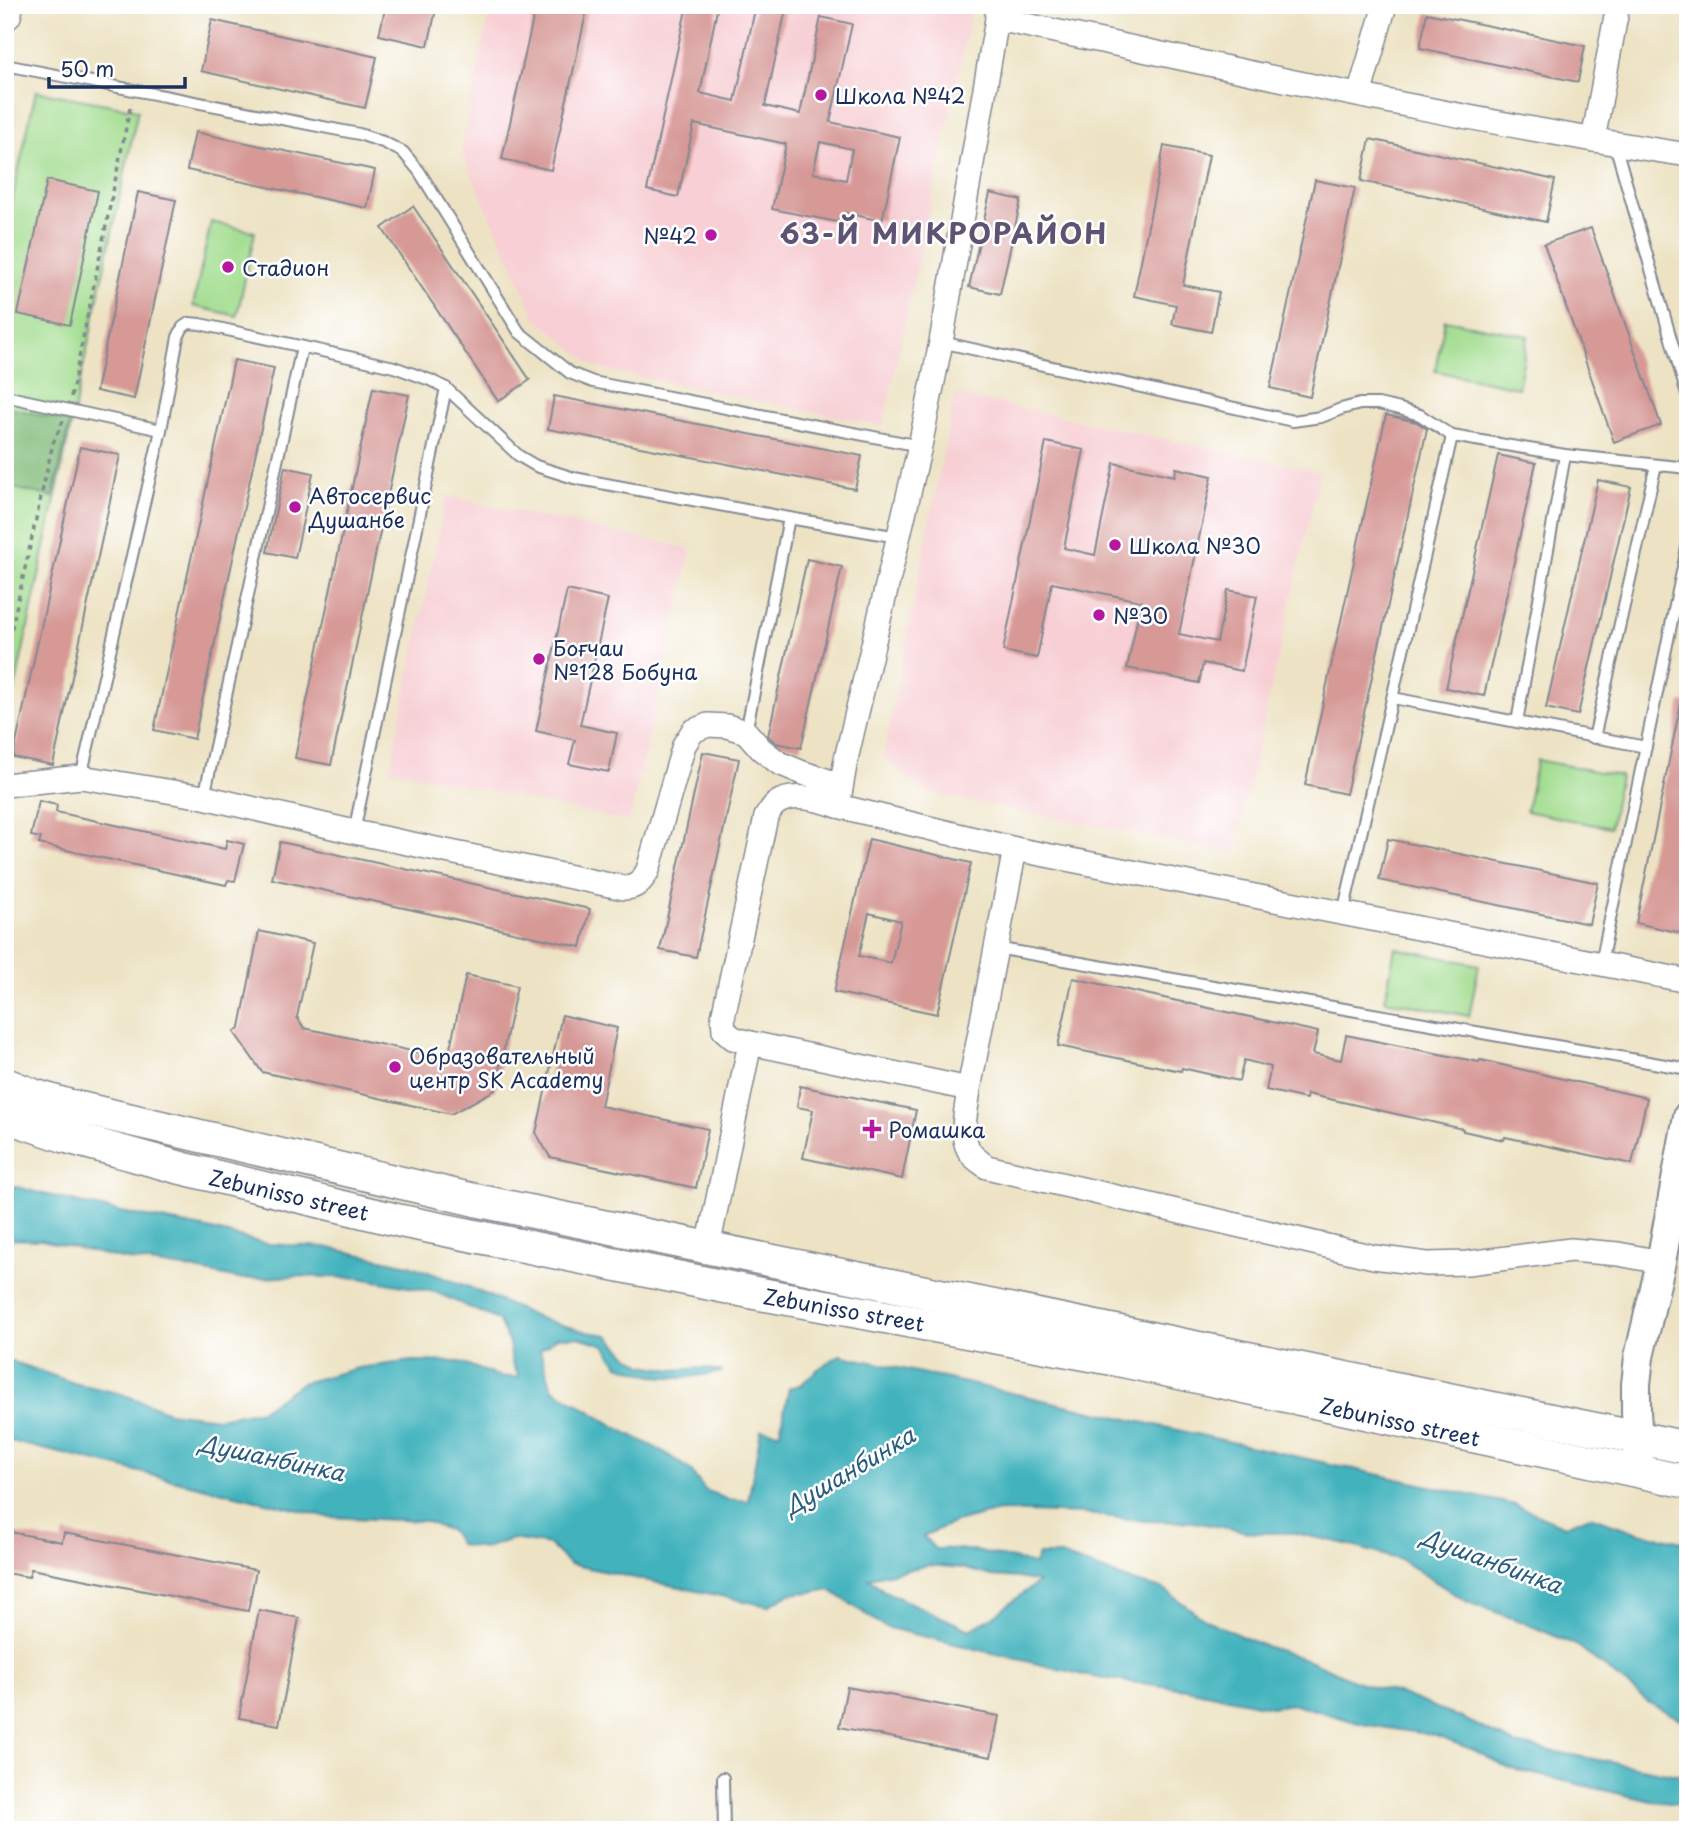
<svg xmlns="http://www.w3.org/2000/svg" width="1693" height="1835" font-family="'Playpen Sans',sans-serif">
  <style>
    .built { fill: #f7cfd4 }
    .green { fill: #a3dd90; stroke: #5f8677; stroke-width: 2 }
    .forest { fill: #82bc7a; stroke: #4e766c; stroke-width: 2 }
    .water { fill: #43b3bd; stroke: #2f718e; stroke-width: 2; fill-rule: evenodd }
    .building { fill: #d69996; fill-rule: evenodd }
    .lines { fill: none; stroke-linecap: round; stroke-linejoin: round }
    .service-casing { stroke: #848991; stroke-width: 14 }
    .minor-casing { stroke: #848991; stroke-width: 26 }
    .tertiary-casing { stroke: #848991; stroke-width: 32 }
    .secondary-casing { stroke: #848991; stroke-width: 35 }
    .path { stroke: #848991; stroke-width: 3.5; stroke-dasharray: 5 5; stroke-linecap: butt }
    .service { stroke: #fff; stroke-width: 10 }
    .minor { stroke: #fff; stroke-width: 23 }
    .tertiary { stroke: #fff; stroke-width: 28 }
    .secondary { stroke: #fff; stroke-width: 32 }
    .poi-dot { fill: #b5179e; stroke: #fff; stroke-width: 2.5 }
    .labels { text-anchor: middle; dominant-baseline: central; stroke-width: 5; stroke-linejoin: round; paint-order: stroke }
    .poi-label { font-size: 21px; fill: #1b2f5e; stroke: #fff; text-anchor: start }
    .street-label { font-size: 21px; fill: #1b2f5e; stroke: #fff }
    .water-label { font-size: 23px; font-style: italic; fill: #295d7f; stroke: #fff }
    .district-label { font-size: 28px; font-weight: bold; letter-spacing: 2px; fill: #5c5472; stroke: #fff }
  </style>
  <rect width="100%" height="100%" fill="#fff"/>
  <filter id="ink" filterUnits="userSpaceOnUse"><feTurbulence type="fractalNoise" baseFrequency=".0143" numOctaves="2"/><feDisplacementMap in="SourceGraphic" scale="14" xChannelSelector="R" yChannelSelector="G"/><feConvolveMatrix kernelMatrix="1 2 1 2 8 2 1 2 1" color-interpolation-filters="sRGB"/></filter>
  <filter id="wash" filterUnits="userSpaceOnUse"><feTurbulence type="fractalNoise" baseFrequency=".00686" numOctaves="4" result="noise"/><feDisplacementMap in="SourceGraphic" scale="28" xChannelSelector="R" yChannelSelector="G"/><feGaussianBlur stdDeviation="1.57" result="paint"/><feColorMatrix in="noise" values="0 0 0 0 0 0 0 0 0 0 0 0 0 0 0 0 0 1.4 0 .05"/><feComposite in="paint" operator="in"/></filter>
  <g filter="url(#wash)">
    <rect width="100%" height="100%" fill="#ede3c4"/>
    <g class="built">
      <polygon points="491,5 973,5 883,426 596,368 536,318 461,151"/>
      <polygon points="955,394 1320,472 1234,853 928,793 883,757"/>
      <polygon points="446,496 691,549 629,822 390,769"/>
    </g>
    <g class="green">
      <polygon points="36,91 138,110 5,735 5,231"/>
      <polygon points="211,222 255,232 237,316 193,306"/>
      <polygon points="1445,320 1528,336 1518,388 1435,371"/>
      <polygon points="1537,760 1620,776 1610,828 1526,811"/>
      <polygon points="1395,948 1479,965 1469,1016 1385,1000"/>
    </g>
    <polygon class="forest" points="5,407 70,422 53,497 5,486"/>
    <path class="water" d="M5,1184L91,1206L208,1229L267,1244L325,1247L409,1265L469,1287L538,1318L587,1332L608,1335L625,1353L643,1365L673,1370L705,1368L723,1372L682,1378L653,1376L618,1365L605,1345L578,1337H557L540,1350L552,1388L621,1430L664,1452L690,1470L705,1490L726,1499L748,1501L761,1430L780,1432L789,1388L802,1384L818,1369L840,1355L1515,1505L1565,1526L1590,1516L1639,1533L1688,1543V1723L1649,1703L1578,1646L1520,1621L1466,1601L1401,1560L1342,1543L1294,1533H1254L1194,1522L1146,1521L1086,1514L999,1511L955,1522L923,1536L935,1549C969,1547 1001,1556 1034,1564L1038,1555H1061L1131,1581L1163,1589L1206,1620L1256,1643L1311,1661L1362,1684L1404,1695L1464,1719L1515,1744L1688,1777V1805L1651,1801L1508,1768L1474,1750L1433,1735L1362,1724L1295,1704L1270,1707L1187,1689L1092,1677L885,1627L830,1590L789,1594L768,1606L569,1564L550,1545L512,1539L485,1548L460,1545L451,1531L424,1521L328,1517L5,1440V1359L74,1383L122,1394L169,1412L218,1418L261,1410L302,1383L358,1368L412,1361L460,1362L500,1377H519L512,1363L509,1343L498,1320L435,1292L360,1278L300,1276L239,1279L191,1269L122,1259L42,1240L5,1239ZM929,1565L962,1568L992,1576L1019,1578L1038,1582L994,1616L970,1630L884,1591L869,1578Z"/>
    <g id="blocks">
      <g class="building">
        <polygon points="386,5 437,5 428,46 379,35"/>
        <polygon points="536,5 588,5 551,170 502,159"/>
        <path d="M687,5H718L700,93L735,101L756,5H767L786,9L765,106L800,114L821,17L852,24L830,122L900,137L882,221L845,213L842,223L772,209L786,144L694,124L678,197L647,190ZM820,142L852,149L846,180L813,173Z"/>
        <polygon points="1427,13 1585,46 1578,82 1420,48"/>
        <polygon points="212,20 377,57 365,108 201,71"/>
        <polygon points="195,132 375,170 367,208 187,170"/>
        <polygon points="1370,139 1555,180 1546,222 1361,181"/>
        <polygon points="1164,146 1209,155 1183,285 1219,292 1211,332 1172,324 1176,305 1134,296"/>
        <polygon points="47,180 98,191 70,325 18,314"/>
        <polygon points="1315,180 1355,188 1310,397 1270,388"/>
        <polygon points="138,192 176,200 134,399 96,391"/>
        <polygon points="990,193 1021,200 1000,294 969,287"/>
        <polygon points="413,206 530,380 498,401 382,228"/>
        <polygon points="1591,228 1661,425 1614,442 1544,244"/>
        <polygon points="234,360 274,368 194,739 154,730"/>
        <polygon points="373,388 409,395 331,765 295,758"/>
        <polygon points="554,396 862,456 855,489 548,429"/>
        <polygon points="1386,415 1417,422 1427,429 1346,794 1305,785"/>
        <polygon points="1046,442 1084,450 1064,548 1095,555 1114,463 1175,476 1176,468 1212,476 1179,634 1217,642 1228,590 1257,596 1242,671 1203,663 1199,683 1127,668 1141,601 1052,583 1037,658 1003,651"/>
        <polygon points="80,447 120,455 53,765 13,757"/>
        <polygon points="1498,455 1536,463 1484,696 1446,688"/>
        <polygon points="285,467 313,473 295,558 267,552"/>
        <polygon points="1598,480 1631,487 1578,715 1546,708"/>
        <polygon points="807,559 842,567 801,748 776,743 768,736"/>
        <polygon points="567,590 608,599 580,725 617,733 609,772 569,764 575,740 536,731"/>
        <polygon points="1681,702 1688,703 1688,901 1681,933 1636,923"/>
        <polygon points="703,752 739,759 696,957 660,950"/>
        <polygon points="39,801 57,805 56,812 225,849 227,840 244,844 235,881 228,880 226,885 39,844 41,838 31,836"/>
        <path d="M869,839L971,863L937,1014L834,992ZM869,913L901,921L891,963L859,956Z"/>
        <polygon points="1388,839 1598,883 1589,924 1379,880"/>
        <polygon points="280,842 590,909 581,947 272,879"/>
        <polygon points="259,931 313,943 297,1017 304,1028 435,1056 450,1048 466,975 517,986 495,1090 451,1114 262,1072 234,1032 240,1027"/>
        <polygon points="1073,978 1318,1032 1313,1054 1341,1060 1346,1035 1479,1062 1480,1060 1647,1098 1632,1164 1505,1137 1504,1140 1463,1131 1463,1129 1307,1094 1306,1099 1266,1090 1271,1067 1244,1060 1239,1081 1182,1068 1181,1071 1058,1046"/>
        <polygon points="562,1015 617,1028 601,1106 708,1129 696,1188 550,1157 536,1133"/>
        <polygon points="800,1086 916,1110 902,1179 803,1158 813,1110 797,1107"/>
        <polygon points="5,1531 62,1542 64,1533 256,1570 248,1611 31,1569 29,1577 5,1573"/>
        <polygon points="259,1610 299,1618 279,1725 239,1718"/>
        <polygon points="847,1687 999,1716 991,1757 839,1727"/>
      </g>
    </g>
  </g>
  <g filter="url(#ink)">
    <use href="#blocks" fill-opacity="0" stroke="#848991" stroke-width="2"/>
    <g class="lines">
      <g class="service-casing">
        <g id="service">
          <polyline points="5,65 359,134 383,142 403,152 419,171 519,332 570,373 593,382 920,446"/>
          <polyline points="1615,144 1688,398"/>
          <polyline points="941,342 1293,421 1321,417 1341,409 1360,404 1378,404 1400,409 1420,415 1452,436 1565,455 1688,468"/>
          <polyline points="5,396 161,430"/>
          <polyline points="1393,698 1646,747"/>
          <polyline points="1517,722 1565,455"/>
          <polyline points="746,732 789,518 898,537"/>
          <polyline points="1594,738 1656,465"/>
          <polyline points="81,777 161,430 178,337 183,327 189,323 200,324 394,367 430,380 446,388 519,456 536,466 574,478 789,518"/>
          <polyline points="204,797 302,347"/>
          <polyline points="354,832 446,388"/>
          <polyline points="1343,913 1452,436"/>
          <polyline points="996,948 1688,1069"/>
          <polyline points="1601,963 1688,543"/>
          <polyline points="723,1778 724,1830"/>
        </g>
      </g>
      <g class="minor-casing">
        <g id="minor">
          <polyline points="997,5 997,19 941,342 920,446 846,759 838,806 1015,849 1688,981"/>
          <path d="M997,19C1227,67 1456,120 1688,155"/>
          <polyline points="1359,95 1385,5"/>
          <polyline points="1593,140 1618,5"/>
          <path d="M5,785L81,777L204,797L354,832L624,888C637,888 642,881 648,870L684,745L693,731L708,725L727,726L746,732L761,749L779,763L803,773L841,785"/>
          <path d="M838,806C821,800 794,792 777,803C772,806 769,813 766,817L723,1017L724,1030L733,1038L750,1043L969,1089C967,1110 957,1139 973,1156C977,1160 983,1164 987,1167L1374,1257L1427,1264L1468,1263L1571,1250L1618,1254L1661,1262"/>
          <polyline points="969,1089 1015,849"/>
          <polyline points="708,1247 750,1043"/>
        </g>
      </g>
      <g class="tertiary-casing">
        <polyline id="tertiary" points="1639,1458 1636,1412 1636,1384 1639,1357 1661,1262 1688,1116"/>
      </g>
      <g class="secondary-casing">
        <g id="secondary">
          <polyline points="5,14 7,5"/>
          <polyline points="5,1084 33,1095 67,1105 475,1200 1688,1448"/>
          <polyline points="5,1116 64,1136 181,1168 401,1221 755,1293 1118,1360 1688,1482"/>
        </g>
      </g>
      <g class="path">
        <polyline points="71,397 131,103"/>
        <polyline points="5,658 53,443 63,421"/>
      </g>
      <use href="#service" class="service"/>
      <use href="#minor" class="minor"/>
      <use href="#tertiary" class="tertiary"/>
      <use href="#secondary" class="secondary"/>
    </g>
  </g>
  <g class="poi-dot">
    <circle cx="821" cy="95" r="7"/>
    <circle cx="711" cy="235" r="7"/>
    <circle cx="228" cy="267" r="7"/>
    <circle cx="295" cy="507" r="7"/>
    <circle cx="1115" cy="545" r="7"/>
    <circle cx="1099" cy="615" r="7"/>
    <circle cx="539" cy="659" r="7"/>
    <circle cx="395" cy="1067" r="7"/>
    <path d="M868.5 1118.5h7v7h7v7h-7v7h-7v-7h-7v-7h7z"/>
  </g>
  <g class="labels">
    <g class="poi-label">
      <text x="835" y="95">Школа №42</text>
      <text x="697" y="235" text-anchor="end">№42</text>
      <text x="242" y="267">Стадион</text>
      <text x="309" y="495">Автосервис<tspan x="309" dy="24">Душанбе</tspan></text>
      <text x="1129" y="545">Школа №30</text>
      <text x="1113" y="615">№30</text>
      <text x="553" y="647">Боғчаи<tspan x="553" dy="24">№128 Бобуна</tspan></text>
      <text x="409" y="1055">Образовательный<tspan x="409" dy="24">центр SK Academy</tspan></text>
      <text x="888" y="1129">Ромашка</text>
    </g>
    <g class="street-label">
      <text transform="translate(289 1194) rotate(13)">Zebunisso street</text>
      <text transform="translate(844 1309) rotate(10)">Zebunisso street</text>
      <text transform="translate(1400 1421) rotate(12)">Zebunisso street</text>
    </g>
    <g class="water-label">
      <text transform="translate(272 1457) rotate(12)">Душанбинка</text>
      <text transform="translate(849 1470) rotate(-31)">Душанбинка</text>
      <text transform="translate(1492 1560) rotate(20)">Душанбинка</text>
    </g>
    <g class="district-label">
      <text x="944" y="232">63-Й МИКРОРАЙОН</text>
    </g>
  </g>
  <rect width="1693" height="1835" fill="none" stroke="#fff" stroke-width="28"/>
  <path d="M49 77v10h136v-10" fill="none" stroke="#1b2f5e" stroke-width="3.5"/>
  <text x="60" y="77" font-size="21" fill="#1b2f5e" stroke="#ffffff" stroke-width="5" paint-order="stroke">50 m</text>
</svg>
